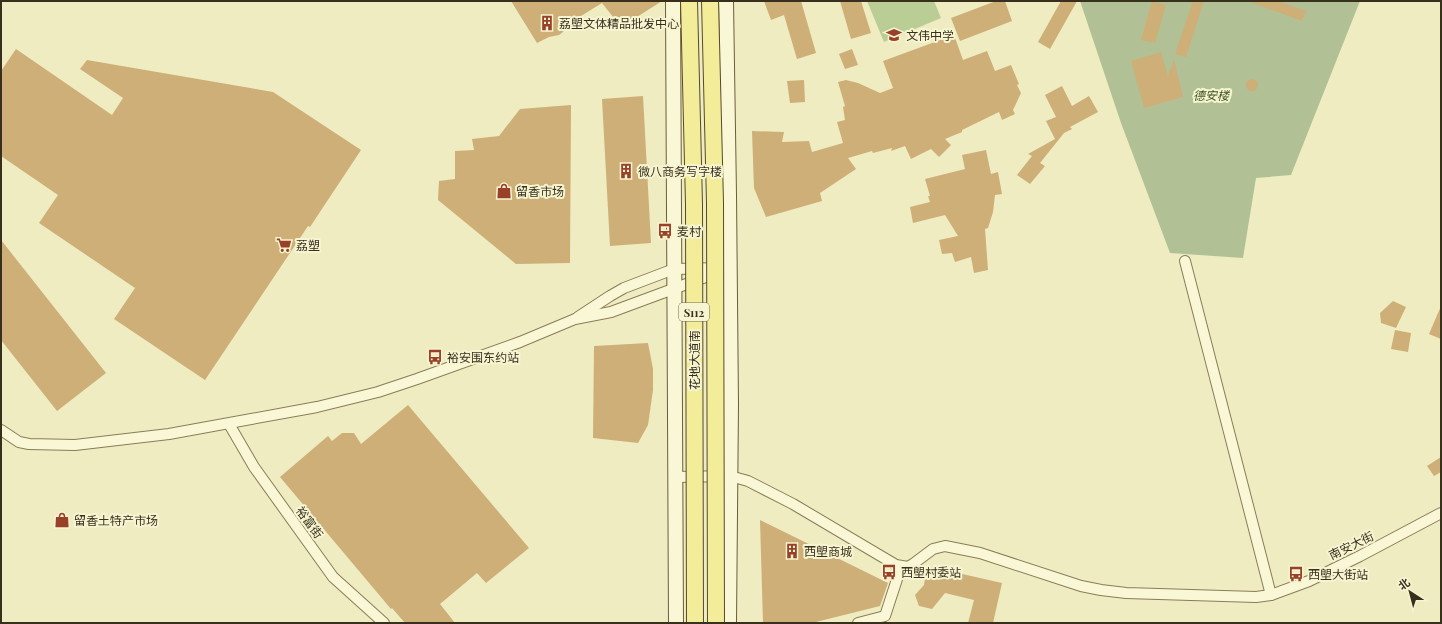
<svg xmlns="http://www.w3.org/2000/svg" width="1442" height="624" font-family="'Playfair Display','Noto Sans SC',serif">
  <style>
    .green { fill: #b9cd95 }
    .cemetery { fill: #b2c195 }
    .building { fill: #cdaf77 }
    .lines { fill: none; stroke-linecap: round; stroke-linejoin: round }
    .street-casing { stroke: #897d59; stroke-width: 12 }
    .secondary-casing { stroke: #6a5e3c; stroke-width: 16 }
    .street { stroke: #f9f7d5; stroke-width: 10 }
    .secondary { stroke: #f9f7d5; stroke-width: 14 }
    .primary-bridge-casing { stroke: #564a2d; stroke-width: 18; stroke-linecap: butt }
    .primary-bridge { stroke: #f3ec98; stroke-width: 16 }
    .labels { text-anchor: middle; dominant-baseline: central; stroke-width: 4; stroke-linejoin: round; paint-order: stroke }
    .shield { fill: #f6f4d1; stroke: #716b53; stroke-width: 1 }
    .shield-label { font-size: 11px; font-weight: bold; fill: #38301d }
    .poi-label { font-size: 12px; fill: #38301d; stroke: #f6f4d1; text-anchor: start }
    .park-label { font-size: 12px; font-style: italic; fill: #3d5523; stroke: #f6f4d1 }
    .street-label { font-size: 12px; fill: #38301d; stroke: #f6f4d1 }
  </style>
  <rect width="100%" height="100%" fill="#efecc1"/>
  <polygon class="green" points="867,1 934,1 941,18 884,42"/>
  <polygon class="cemetery" points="1080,1 1360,1 1291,175 1256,178 1243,258 1170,253 1121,123"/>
  <g class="building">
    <polygon points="511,1 662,1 629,22 622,24 617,22 602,3 568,24 563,32 559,35 549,37 537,43"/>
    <polygon points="764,1 801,1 816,53 797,59 784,15 771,20"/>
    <polygon points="840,1 861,1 871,33 851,39"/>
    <polygon points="996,1 1005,1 1012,21 960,41 951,18"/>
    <polygon points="1061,1 1077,1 1050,49 1038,42"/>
    <polygon points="1152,1 1166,5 1155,43 1141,40"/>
    <polygon points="1193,1 1204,1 1186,57 1175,54"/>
    <polygon points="1250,1 1277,1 1306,11 1302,21 1250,2"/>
    <polygon points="954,35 963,60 987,51 995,71 1011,65 1019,84 1017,85 1021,93 1013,110 1015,114 1002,120 999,112 962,130 962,132 945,139 951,145 939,157 931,149 911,159 905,146 891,151 892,148 873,153 872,151 848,158 856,169 820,193 822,201 766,217 754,188 752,131 784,132 782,142 809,141 812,152 843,143 837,122 845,120 843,107 845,106 838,82 846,80 858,83 880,93 893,88 883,61"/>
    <polygon points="16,49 112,115 123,98 80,69 87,60 273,92 361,150 310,227 308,226 205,380 114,319 135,288 39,223 58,195 1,156 1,71"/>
    <polygon points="852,49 858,65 845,69 839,54"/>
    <polygon points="1161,52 1168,76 1174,59 1183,97 1144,108 1131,61"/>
    <circle cx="1252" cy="85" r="6"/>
    <polygon points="804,80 805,102 790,103 787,81"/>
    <polygon points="1062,86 1072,106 1089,96 1098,112 1070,127 1072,129 1064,133 1040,163 1045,166 1030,184 1017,175 1032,156 1028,154 1055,139 1046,121 1056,117 1045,95"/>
    <polygon points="643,96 651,243 610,246 602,99"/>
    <polygon points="571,105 570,263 516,264 438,200 439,181 455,179 455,151 474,150 472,139 499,136 520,109"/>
    <polygon points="986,150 991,174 998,172 1002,194 995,195 993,212 988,228 985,229 988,270 974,273 971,257 955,262 952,253 942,254 939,240 958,236 945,215 913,223 910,207 930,202 928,196 930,196 925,179 965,169 962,155"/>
    <polygon points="1,240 106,373 57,411 1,340"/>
    <polygon points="1393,301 1406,307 1396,328 1381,323 1380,313"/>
    <polygon points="1441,306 1441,339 1429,334"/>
    <polygon points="1395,330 1411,333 1408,352 1391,349"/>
    <polygon points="648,343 653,369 653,390 648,425 638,443 593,438 594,346"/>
    <polygon points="408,405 529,548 486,583 477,573 440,604 455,623 405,623 392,608 391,609 280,477 328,436 332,441 342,433 354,433 361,444"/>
    <polygon points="1441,457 1441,472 1434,476 1427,466"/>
    <polygon points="760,520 888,583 880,606 812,623 763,623"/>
    <polygon points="927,566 1002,583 993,623 968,623 974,600 945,593 932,609 919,606 915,595 924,585"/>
  </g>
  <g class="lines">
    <g class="street-casing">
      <g id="street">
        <polyline points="1185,261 1271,595"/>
        <polyline points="578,317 610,296 624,288 674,269 720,268"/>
        <polyline points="229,424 254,467 333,577 384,623"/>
        <polyline points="1,430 19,442 29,444 75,445 169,434 317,407 378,392 417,379 520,342 575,319 611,312 719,272"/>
        <polyline points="675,477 730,476 748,481 793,504 896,565 908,567 913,564 933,549 945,546 980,553 1081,586 1101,590 1126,593 1256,597 1271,595 1309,581 1360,556 1441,513"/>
        <polyline points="858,623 885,616 901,567"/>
      </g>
    </g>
    <g class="secondary-casing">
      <g id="secondary">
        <polyline points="673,1 676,623"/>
        <polyline points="726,1 729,195 731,404 729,623"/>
      </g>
    </g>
    <use href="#street" class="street"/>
    <use href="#secondary" class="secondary"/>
    <g class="primary-bridge-casing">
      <g id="primary-bridge">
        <polyline points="689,1 694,204 695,623"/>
        <polyline points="710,1 715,203 716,623"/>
      </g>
    </g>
    <use href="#primary-bridge" class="primary-bridge"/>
  </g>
  <defs>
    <g id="building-bare" transform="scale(1.2)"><path d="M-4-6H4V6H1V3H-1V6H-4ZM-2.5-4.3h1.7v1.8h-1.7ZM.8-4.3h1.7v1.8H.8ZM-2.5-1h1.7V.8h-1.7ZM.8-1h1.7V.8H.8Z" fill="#984128" stroke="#f6f4d1" stroke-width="2.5" paint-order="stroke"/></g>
    <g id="school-bare" transform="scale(1.2)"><path d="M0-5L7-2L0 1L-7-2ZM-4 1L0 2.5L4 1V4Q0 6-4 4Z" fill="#984128" stroke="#f6f4d1" stroke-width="2.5" paint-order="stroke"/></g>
    <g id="shop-bare" transform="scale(1.2)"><path d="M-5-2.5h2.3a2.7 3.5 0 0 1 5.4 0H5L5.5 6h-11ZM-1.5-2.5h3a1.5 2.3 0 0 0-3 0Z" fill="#984128" stroke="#f6f4d1" stroke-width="2.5" paint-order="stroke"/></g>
    <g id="bus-bare" transform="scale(1.2)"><path d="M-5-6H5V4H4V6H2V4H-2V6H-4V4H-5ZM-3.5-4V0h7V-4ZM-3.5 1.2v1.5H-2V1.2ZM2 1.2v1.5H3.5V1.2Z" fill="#984128" stroke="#f6f4d1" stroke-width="2.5" paint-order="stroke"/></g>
    <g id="supermarket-bare" transform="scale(1.2)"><path d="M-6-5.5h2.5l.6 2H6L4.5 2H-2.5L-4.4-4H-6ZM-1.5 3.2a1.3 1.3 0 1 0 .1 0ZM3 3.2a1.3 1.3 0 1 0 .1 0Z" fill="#984128" stroke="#f6f4d1" stroke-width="2.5" paint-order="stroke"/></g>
  </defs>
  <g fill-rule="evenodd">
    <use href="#building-bare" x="547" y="23"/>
    <use href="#school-bare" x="894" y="35"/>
    <use href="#building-bare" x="626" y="171"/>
    <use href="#shop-bare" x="504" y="191"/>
    <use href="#bus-bare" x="665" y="231"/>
    <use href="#supermarket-bare" x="284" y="245"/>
    <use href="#bus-bare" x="435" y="357"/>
    <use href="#shop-bare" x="62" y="520"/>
    <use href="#building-bare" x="792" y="551"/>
    <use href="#bus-bare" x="889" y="572"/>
    <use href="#bus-bare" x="1296" y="574"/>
  </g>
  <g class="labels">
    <rect class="shield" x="679" y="303" width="30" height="18" rx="3"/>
    <g class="shield-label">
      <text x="694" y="312">S112</text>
    </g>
    <g class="poi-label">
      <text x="559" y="23">荔塱文体精品批发中心</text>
      <text x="906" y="35">文伟中学</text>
      <text x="638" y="171">微八商务写字楼</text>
      <text x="516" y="191">留香市场</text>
      <text x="677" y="231">麦村</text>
      <text x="296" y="245">荔塑</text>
      <text x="447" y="357">裕安围东约站</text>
      <text x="74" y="520">留香土特产市场</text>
      <text x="804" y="551">西塱商城</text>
      <text x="901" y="572">西塱村委站</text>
      <text x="1308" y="574">西塱大街站</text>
    </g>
    <g class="park-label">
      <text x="1211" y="95">德安楼</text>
    </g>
    <g class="street-label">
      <text transform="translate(694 360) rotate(-90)">花地大道南</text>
      <text transform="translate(310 522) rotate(54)">裕富街</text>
      <text transform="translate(1351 545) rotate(-26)">南安大街</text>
    </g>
  </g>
  <rect width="1442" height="624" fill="none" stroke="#38301d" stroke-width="4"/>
  <g transform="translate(1410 592) rotate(324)" stroke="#f6f4d1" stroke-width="3" paint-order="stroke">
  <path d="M0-3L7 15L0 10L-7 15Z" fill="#38301d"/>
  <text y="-6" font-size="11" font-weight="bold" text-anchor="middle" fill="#38301d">北</text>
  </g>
</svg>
